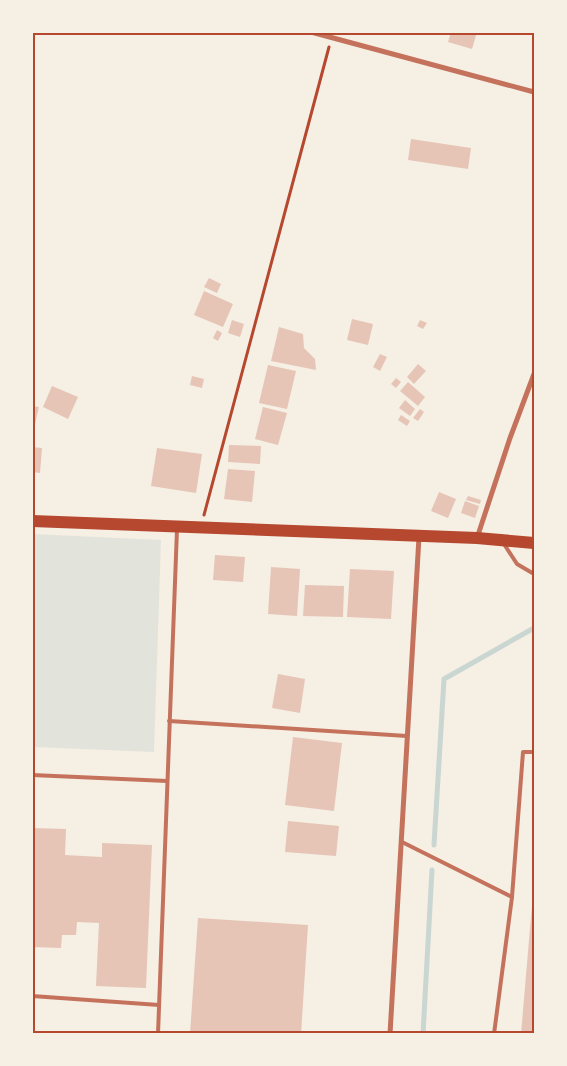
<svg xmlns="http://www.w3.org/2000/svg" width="567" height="1066" font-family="'IBM Plex Sans',sans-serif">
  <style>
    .green { fill: #e2e4dc }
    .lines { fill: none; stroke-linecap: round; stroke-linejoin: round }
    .stream { stroke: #c9d6d2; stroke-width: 5 }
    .building { fill: #e6c5b7 }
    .path { stroke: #b5482f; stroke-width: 3 }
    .service { stroke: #c5725c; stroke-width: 4 }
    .minor { stroke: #c5725c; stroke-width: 5 }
    .primary { stroke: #b5482f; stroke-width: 12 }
    .neatline { fill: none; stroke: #b5482f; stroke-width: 2 }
  </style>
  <rect width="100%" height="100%" fill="#f6efe4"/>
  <polygon class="green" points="33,534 161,540 154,752 33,747"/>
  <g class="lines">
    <g class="stream">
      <polyline points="434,845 444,679 534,628"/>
      <polyline points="423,1034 432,870"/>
    </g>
  </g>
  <g class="building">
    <polygon points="451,32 477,32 472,49 448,42"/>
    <polygon points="411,139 471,148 468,169 408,160"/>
    <polygon points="209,278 221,284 217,293 204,287"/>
    <polygon points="204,291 233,304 223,327 194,315"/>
    <polygon points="352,319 373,324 368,345 347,340"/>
    <polygon points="232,320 244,324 240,337 228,333"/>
    <polygon points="420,320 427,323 423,329 417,326"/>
    <polygon points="279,327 303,334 304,348 315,359 316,370 271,361"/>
    <polygon points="217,330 222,333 218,341 213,338"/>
    <polygon points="380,354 387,357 380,371 373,367"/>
    <polygon points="418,364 426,371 414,384 407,377"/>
    <polygon points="268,365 296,371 287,409 259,403"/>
    <polygon points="192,376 204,379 202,388 190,385"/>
    <polygon points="396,378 401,382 396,388 391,384"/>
    <polygon points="408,382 425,397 418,406 400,391"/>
    <polygon points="52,386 78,397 68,419 43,407"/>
    <polygon points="405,400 415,409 410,416 399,408"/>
    <polygon points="32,406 39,407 33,433 32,433"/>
    <polygon points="263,407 287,413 278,445 255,439"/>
    <polygon points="420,409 424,412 418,421 413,418"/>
    <polygon points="401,415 410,421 407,426 398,420"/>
    <polygon points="229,445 261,446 260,464 228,462"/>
    <polygon points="32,447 42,448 40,473 32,472"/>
    <polygon points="157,448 202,454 196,493 151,486"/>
    <polygon points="228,469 255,471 252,502 224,499"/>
    <polygon points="439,492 456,499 448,518 431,511"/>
    <polygon points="468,496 481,500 480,504 466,500"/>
    <polygon points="465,501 479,506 475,518 461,513"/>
    <polygon points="215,555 245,557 243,582 213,580"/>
    <polygon points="271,567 300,569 297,616 268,614"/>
    <polygon points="350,569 394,571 391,619 347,617"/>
    <polygon points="305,585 344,586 343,617 303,616"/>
    <polygon points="278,674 305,679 300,713 272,708"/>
    <polygon points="293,737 342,743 334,811 285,805"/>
    <polygon points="288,821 339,826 336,856 285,852"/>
    <polygon points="32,828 66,829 65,855 102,857 102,843 152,845 146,988 96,986 99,923 77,922 76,935 62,935 61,948 32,947"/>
    <polygon points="532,905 534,905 534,1034 521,1034"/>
    <polygon points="198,918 308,925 301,1034 190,1034"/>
  </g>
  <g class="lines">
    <polyline class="path" points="204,515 329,47"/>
    <g class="service">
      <polyline points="504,544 517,564 534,574"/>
      <polyline points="169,721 407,736"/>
      <polyline points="32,775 167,781"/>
      <polyline points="402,842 512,897 494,1034"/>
      <polyline points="512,897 523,752 534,752"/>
      <polyline points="32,996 159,1005"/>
      <polyline points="158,1034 177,529"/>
    </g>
    <g class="minor">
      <polyline points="311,32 534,92"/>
      <polyline points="477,538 510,438 534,374"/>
      <polyline points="390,1034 419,537"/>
    </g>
    <polyline class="primary" points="32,521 477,538 534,543"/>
  </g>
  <rect width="567" height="1066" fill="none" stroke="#f6efe4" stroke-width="68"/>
  <rect x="34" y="34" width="499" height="998" class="neatline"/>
</svg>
